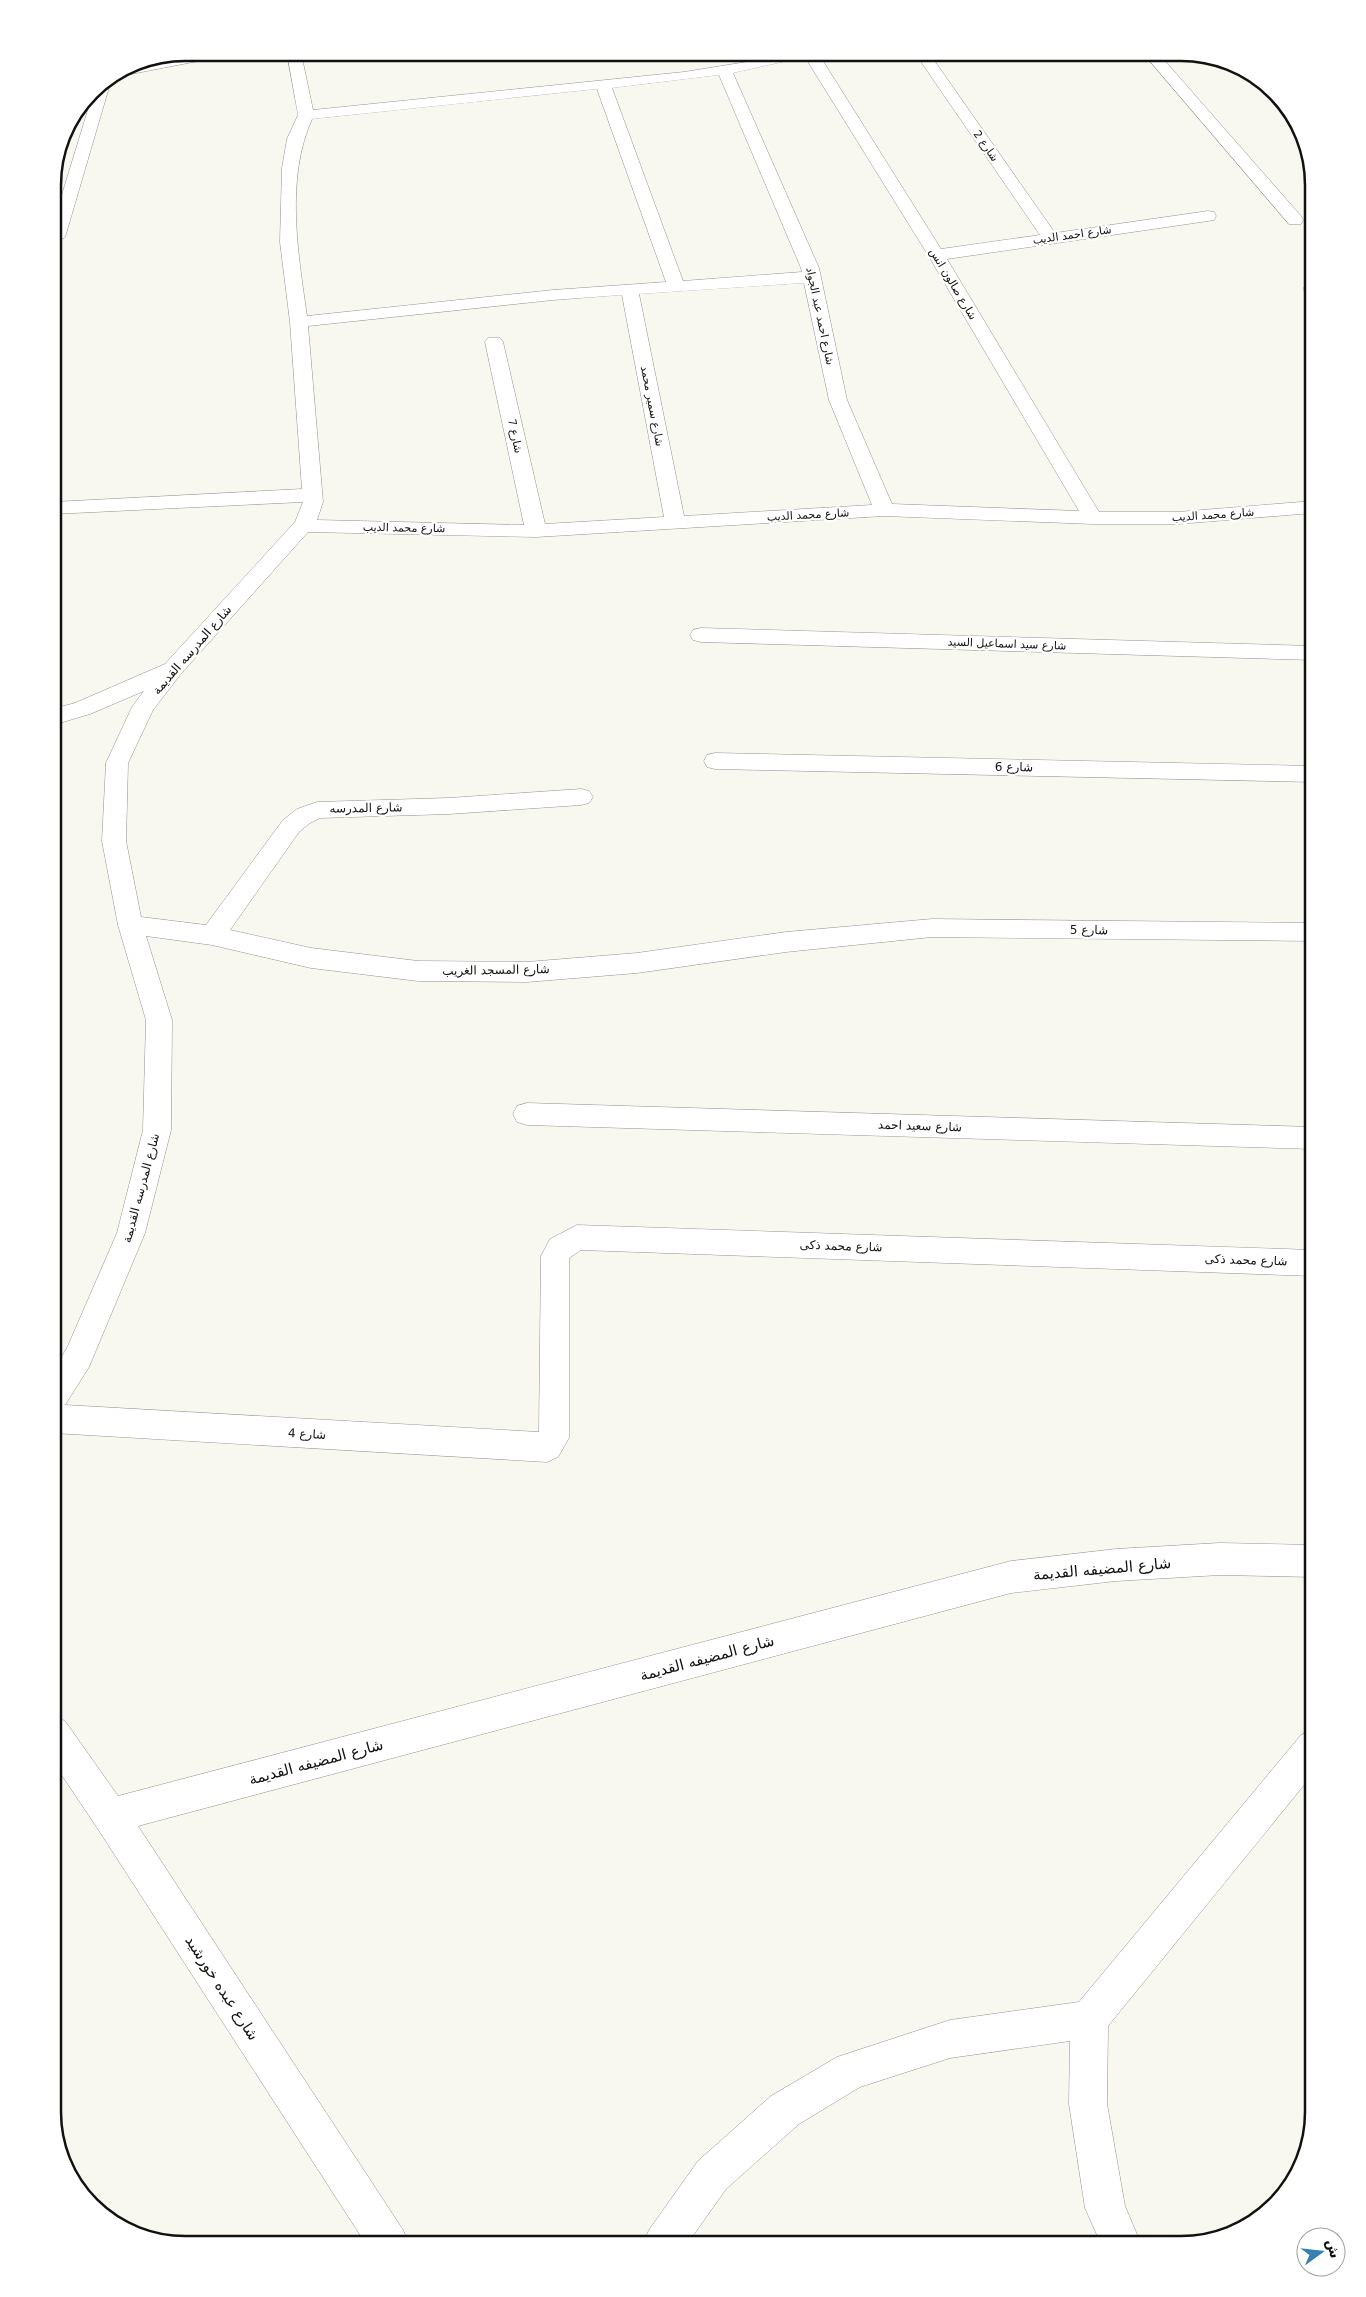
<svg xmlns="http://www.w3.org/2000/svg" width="1366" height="2297" font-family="'DejaVu Sans',Vazirmatn,sans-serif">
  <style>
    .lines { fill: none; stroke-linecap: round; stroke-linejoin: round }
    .street-casing { stroke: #92918b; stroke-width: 1 }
    .street { fill: #fff; fill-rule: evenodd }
    .labels { text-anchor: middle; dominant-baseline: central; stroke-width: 4.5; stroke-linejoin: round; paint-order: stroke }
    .far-street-label { font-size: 11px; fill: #11110f; stroke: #fff }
    .street-label { font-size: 12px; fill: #11110f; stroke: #fff }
    .near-street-label { font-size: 15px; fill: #11110f; stroke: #fff }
    .rim { fill: none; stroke: #11110f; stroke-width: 2.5 }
  </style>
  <rect width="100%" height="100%" fill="#f8f7f0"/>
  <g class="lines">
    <g class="street-casing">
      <g id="street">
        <polygon points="199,53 226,53 219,57 121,76 116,75 130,66"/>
        <path d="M287,53H301L313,110L684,72L759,60L788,53H818L941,249L1040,235L915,53H929L1055,233L1208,211L1214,212L1216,216L1214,220L1208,221L947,259L1099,512H1178L1313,501V513L1178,524H1093L884,516L536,537L308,532L180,675L153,710L128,763L126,841L141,917L206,925L283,820L297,809L317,802L449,798L581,789L589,791L593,797L589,803L581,805L449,814L320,818L310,823L299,832L230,930L311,948L418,961L527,962L637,953L786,932L932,919L1313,923V941L932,937L786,952L637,973L527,982L418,981L311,968L212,945L146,936L172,1020L171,1130L145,1233L89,1367L65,1405L539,1432L541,1256L550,1239L577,1225L1313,1250V1276L581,1250L569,1258V1438L558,1457L547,1462L53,1433V1371L67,1348L117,1233L143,1130L146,1020L118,925L102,841L106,763L132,707L144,691L90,714L53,725V709L75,703L165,664L295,522L303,502L53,514V502L302,489L290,322L280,242L282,168L287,139L298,115ZM805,57L928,255L1079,511L892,504L847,400L819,268L733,73ZM719,75L801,268L802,272L683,281L612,88ZM597,89L666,282L553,290L307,316C298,253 285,179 312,119ZM804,283L829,400L872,505L684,516L639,294ZM622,295L664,517L545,524L503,342L500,338H488L485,342L524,525L317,520L323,502L308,326L553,300Z"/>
        <polygon points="1143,53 1158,53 1301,216 1303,220 1301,224 1289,224"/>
        <polygon points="108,81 110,84 66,234 64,238 53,238 53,224 94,90"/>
        <polygon points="1313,284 1313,295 1307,294 1303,289 1306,285"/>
        <polygon points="701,628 1313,646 1313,660 701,642 693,640 690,635 693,630"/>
        <polygon points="715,753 1313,766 1313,782 715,769 707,767 704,761 707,755"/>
        <polygon points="527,1103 1313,1127 1313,1149 527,1125 517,1122 513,1114 517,1106"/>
        <polygon points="1220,1543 1313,1545 1313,1577 1220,1575 1116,1581 1011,1593 138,1826 403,2230 409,2244 366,2244 98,1829 53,1762 53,1716 65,1721 118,1796 1011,1561 1116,1549"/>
        <polygon points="1313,1730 1313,1774 1108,2026 1107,2104 1125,2206 1141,2244 1101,2244 1085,2208 1069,2104 1070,2041 950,2058 860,2087 799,2124 726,2189 687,2244 643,2244 649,2230 698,2161 771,2096 837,2057 950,2020 1079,2002 1301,1735"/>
      </g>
    </g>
    <use href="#street" class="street"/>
  </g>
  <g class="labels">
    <g class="far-street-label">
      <text transform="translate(986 146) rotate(55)">شارع 2</text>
      <text transform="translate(1072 235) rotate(-8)">شارع احمد الديب</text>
      <text transform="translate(953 284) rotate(59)">شارع صالون انس</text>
      <text transform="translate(820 316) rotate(78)">شارع احمد عبد الجواد</text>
      <text transform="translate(652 406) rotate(79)">شارع سمير محمد</text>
      <text transform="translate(515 436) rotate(78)">شارع 7</text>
      <text transform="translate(808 515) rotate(-3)">شارع محمد الديب</text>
      <text transform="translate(1213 515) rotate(-4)">شارع محمد الديب</text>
      <text transform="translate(404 528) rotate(1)">شارع محمد الديب</text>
      <text transform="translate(1007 644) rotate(2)">شارع سيد اسماعيل السيد</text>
    </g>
    <g class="street-label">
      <text transform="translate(192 650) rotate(-49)">شارع المدرسه القديمة</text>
      <text transform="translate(1014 767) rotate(1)">شارع 6</text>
      <text transform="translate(366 808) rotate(-1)">شارع المدرسه</text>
      <text transform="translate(1089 930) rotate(1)">شارع 5</text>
      <text transform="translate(496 970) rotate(-1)">شارع المسجد الغريب</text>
      <text transform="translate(920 1126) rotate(2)">شارع سعيد احمد</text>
      <text transform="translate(141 1188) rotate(-75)">شارع المدرسه القديمة</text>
      <text transform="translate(841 1246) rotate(2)">شارع محمد ذكى</text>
      <text transform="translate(1246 1260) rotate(2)">شارع محمد ذكى</text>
      <text transform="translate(307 1434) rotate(3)">شارع 4</text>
    </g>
    <g class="near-street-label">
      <text transform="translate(1102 1569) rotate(-5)">شارع المضيفه القديمة</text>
      <text transform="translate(707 1658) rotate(-15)">شارع المضيفه القديمة</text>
      <text transform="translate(316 1762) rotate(-15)">شارع المضيفه القديمة</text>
      <text transform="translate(222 1988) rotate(57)">شارع عبده خورشيد</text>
    </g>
  </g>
  <path d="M0 0H1366V2297H0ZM185 61H1181A124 124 0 0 1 1305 185V2112A124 124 0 0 1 1181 2236H185A124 124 0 0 1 61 2112V185A124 124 0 0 1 185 61Z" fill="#fff" fill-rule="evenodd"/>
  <path class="rim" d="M185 61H1181A124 124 0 0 1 1305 185V2112A124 124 0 0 1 1181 2236H185A124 124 0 0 1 61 2112V185A124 124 0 0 1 185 61Z"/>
  <g transform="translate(1321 2252) rotate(75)"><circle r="24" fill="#ffffff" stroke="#a0a09f"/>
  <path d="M0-4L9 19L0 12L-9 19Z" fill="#377fb3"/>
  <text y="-8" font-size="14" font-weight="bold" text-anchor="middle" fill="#11110f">ش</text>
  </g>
</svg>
